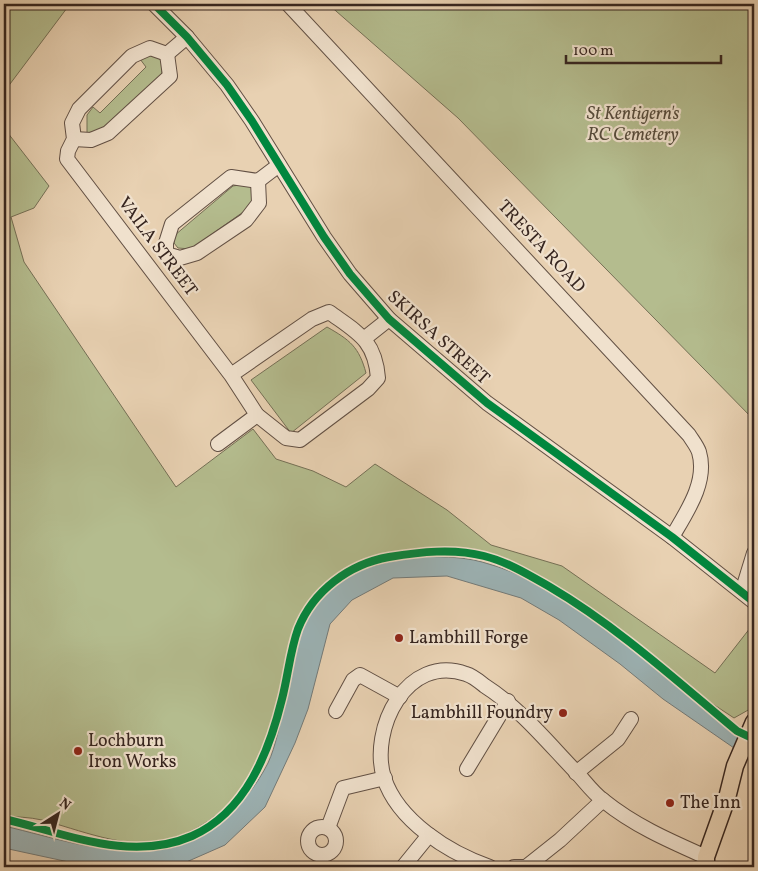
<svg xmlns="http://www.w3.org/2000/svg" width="758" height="871" font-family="Vollkorn,serif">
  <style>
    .green { fill: #b4bc8e; stroke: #757056 }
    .water { fill: #9cb4b7; stroke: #737b7a }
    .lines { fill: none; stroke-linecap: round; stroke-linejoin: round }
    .minor-casing { stroke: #625044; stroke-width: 16 }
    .major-casing { stroke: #36251f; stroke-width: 19 }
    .minor { stroke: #f0e1cd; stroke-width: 14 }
    .major { stroke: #e8d1b2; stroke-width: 16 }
    .cycleway-casing { stroke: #f0e1cd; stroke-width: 11 }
    .cycleway { stroke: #00873e; stroke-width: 8 }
    .poi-dot { fill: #8f2418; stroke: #f0e1cd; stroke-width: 2 }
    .labels { text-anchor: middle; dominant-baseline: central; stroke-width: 4.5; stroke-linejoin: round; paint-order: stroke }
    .park-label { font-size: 18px; font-style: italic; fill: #564b3b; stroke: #f0e1cd }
    .street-label { font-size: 18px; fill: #36251f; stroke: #f0e1cd }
    .poi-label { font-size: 18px; fill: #36251f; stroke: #f0e1cd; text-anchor: start }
  </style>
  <rect width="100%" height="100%" fill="#e8d1b2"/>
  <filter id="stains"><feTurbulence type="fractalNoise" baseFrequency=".004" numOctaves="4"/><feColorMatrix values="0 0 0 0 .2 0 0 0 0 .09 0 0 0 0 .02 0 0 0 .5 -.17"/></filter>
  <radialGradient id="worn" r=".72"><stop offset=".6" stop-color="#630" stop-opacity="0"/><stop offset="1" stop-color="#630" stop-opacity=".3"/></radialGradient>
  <g class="green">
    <polygon points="4,4 70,4 4,92"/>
    <polygon points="328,4 754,4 754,420 458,118"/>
    <polygon points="147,53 162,58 162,75 97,133 87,133 87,115 93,107 100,113 146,67 140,59"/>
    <path d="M4,128L49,186L34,208L11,217L24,262L176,487L253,429L276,459L313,471L346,487L375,464L447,510L491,545L562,566L715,673L754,623V703L750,709L734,718C715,705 696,694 678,681C653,661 630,638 605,619C578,597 546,580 515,566C478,548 438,546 398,553C341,563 302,594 289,652C285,669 283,686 279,703C264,767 230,825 163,841C127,850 77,829 42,820C29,817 16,817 4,816Z"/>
    <polygon points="245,184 251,184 253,205 191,249 178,248 174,243 175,235 233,186"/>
    <path d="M327,327C350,340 359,347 366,373L291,433L251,380Z"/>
  </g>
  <path class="water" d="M415,556C437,557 460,556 482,562C565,584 628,649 694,699C714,714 731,734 754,745V757L734,748L663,699L620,664L559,620L521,598L447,576L393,578L352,600L330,624L308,709L295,743L265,807L225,845L175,867H92L4,848V826C52,837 106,856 157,850C205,845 247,805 268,763C276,746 280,723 284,704C293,664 296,620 327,589C348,568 387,563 415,556Z"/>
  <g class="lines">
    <g class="minor-casing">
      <g id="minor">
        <polyline points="154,4 187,37 227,85 252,121 324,237 350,274 389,319 487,403 672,537 754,602"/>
        <path d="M288,4L689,435C692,440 697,446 699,452C708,482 686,513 672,537"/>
        <path d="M167,54L150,48L132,56L79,109L72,123L74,139L68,151L67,159L231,375L257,415L286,438L300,440L368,389L378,378C375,340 358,333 329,312L312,319L231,375"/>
        <polyline points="167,54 187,37"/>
        <polyline points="74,139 91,140 108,133 170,76 167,54"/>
        <polyline points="258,181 279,165"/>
        <polyline points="166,254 180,258 197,253 246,220 259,203 258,181"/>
        <polyline points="166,254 166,243 172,224 231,177 258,181"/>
        <polyline points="365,338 389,319"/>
        <polyline points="218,444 257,415"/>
        <polyline points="742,592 754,553"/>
        <polyline points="336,711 353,680 360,675 400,697"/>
        <polyline points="467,769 508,701"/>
        <polyline points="576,773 618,739 631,719"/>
        <circle cx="322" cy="841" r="14"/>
        <polyline points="328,828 343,788 385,778"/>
        <polyline points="403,867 429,835"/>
        <path d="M490,867C449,853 398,821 384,778C369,729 407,653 466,674C473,676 480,682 485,686C521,709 548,743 578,774C586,783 594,794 604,801C635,826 670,841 706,857"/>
        <polyline points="514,867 526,867 560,840 603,800"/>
      </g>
    </g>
    <g class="major-casing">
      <polyline id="major" points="706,867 706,857 727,798 735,766 754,722"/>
    </g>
    <use href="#minor" class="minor"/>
    <use href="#major" class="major"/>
    <g class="cycleway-casing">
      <g id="cycleway">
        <polyline points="154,4 187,37 227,85 252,121 324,237 350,274 389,319 487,403 672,537 754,602"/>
        <path d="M4,819C65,833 130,863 192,836C246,812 269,752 282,699C288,676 290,651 298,629C313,591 349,564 389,557C420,552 453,548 484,556C508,562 529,575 550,587C618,627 677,681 737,731L754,739"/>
      </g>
    </g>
    <use href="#cycleway" class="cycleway"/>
  </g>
  <g class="poi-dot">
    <circle cx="399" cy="638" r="5"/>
    <circle cx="563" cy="713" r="5"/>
    <circle cx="78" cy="751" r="5"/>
    <circle cx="670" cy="803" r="5"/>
  </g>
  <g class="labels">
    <g class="park-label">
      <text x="633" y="114">St Kentigern's<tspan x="633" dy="21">RC Cemetery</tspan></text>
    </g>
    <g class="street-label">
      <text transform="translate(157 247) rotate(53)">VAILA STREET</text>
      <text transform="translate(541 247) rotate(47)">TRESTA ROAD</text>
      <text transform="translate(438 338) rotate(42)">SKIRSA STREET</text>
    </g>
    <g class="poi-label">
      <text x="409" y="638">Lambhill Forge</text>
      <text x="553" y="713" text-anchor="end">Lambhill Foundry</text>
      <text x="88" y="741">Lochburn<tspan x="88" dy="21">Iron Works</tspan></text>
      <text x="680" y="803">The Inn</text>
    </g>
  </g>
  <rect width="758" height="871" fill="none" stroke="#e8d1b2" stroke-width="20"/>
  <rect x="5" y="5" width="748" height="861" fill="none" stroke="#36251f" stroke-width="2.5"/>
  <rect x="10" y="10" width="738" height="851" fill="none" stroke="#36251f"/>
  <g transform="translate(58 814) rotate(36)" stroke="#f0e1cd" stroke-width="4" paint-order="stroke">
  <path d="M0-4L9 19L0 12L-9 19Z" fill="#36251f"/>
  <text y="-8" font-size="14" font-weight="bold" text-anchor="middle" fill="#36251f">N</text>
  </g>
  <path d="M566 55v8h155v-8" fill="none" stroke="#36251f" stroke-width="2.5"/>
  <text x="573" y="55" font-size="15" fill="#36251f" stroke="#f0e1cd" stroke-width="4" paint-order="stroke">100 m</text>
  <rect width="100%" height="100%" filter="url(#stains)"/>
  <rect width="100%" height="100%" fill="url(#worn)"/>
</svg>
